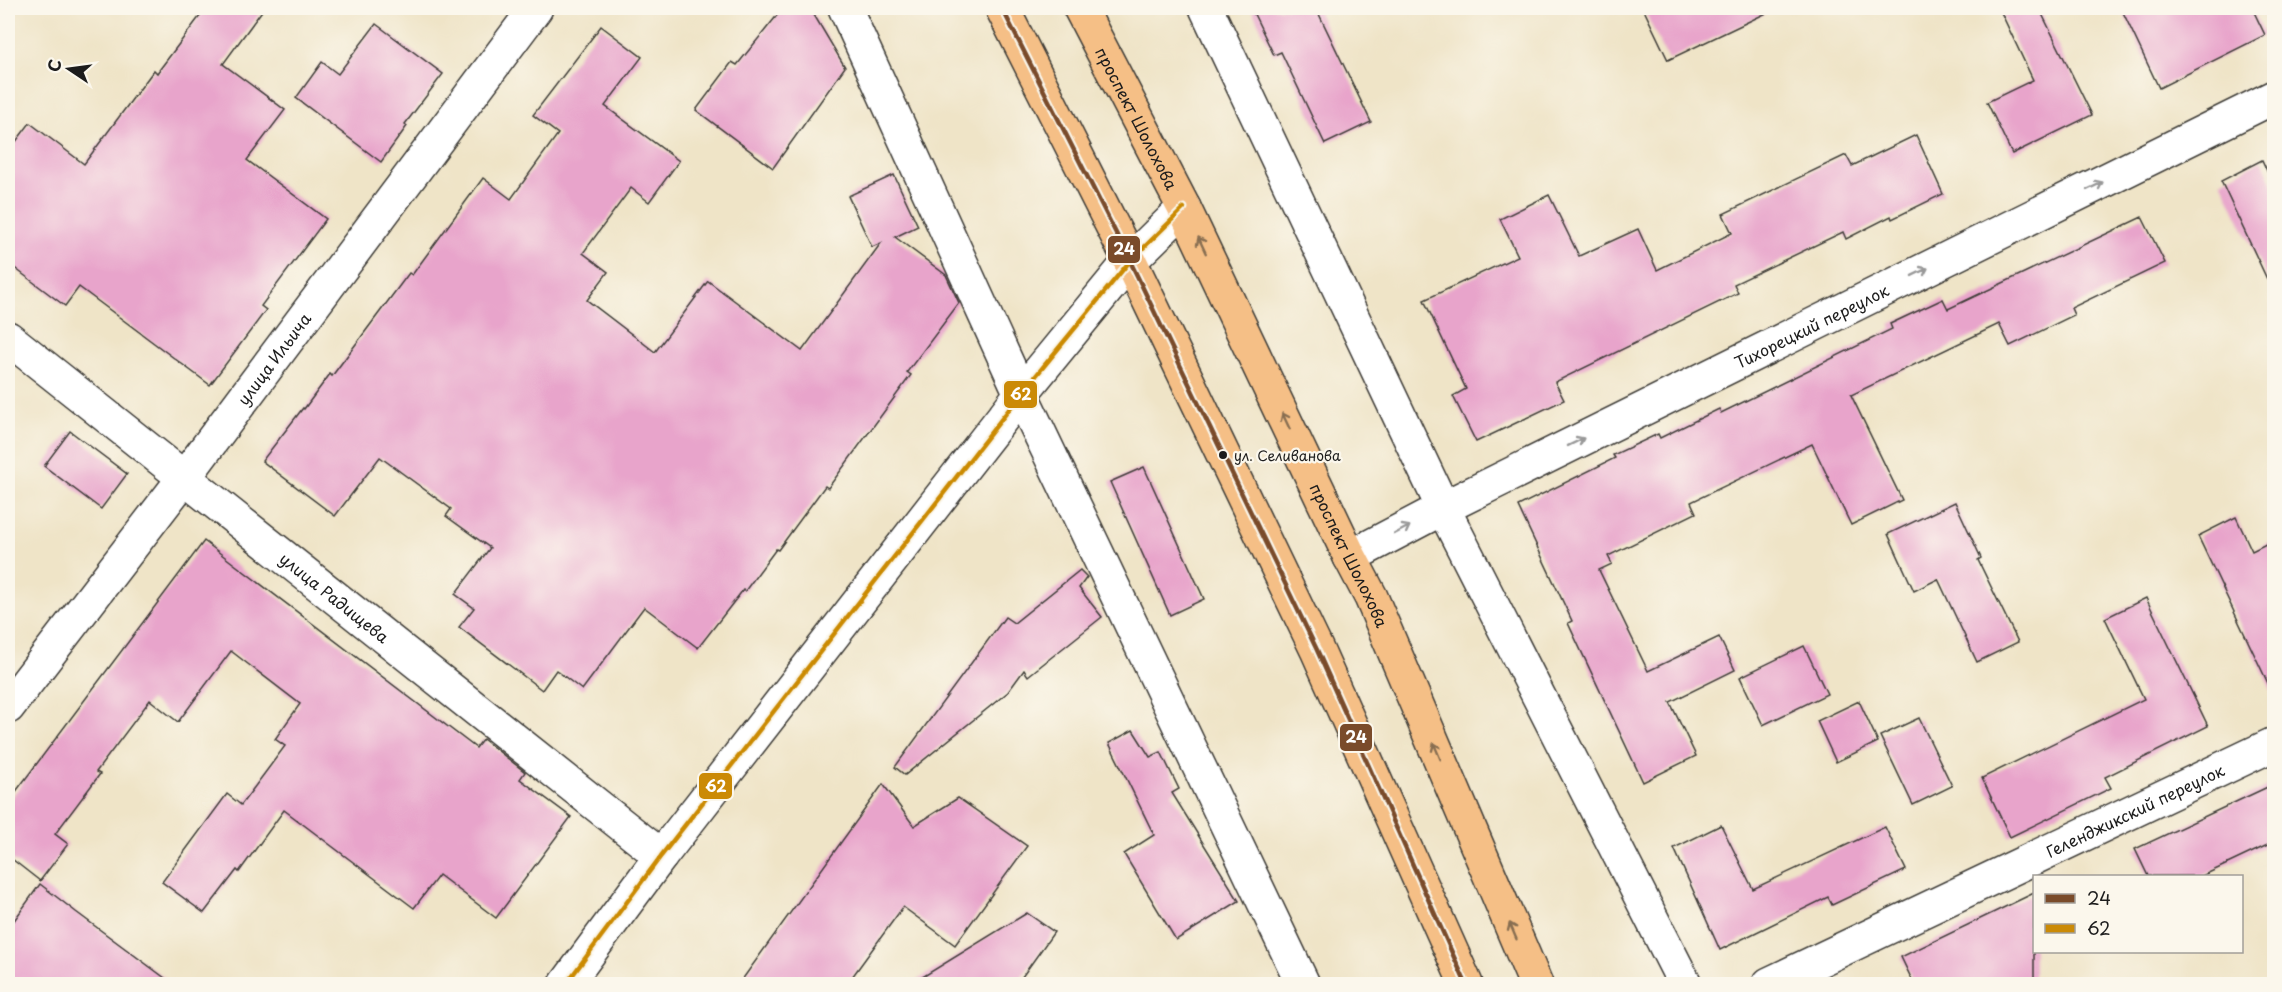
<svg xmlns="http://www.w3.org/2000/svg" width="2282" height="992" font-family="'Playpen Sans',sans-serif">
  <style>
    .building { fill: #e8a4cb }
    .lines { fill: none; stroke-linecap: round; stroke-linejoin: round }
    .minor-casing { stroke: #3c3a36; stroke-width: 36 }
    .major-casing { stroke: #3c3a36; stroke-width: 36 }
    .minor { stroke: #fff; stroke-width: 33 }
    .major { stroke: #f5bf86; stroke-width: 33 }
    .bus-1-casing { stroke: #fbf7ec; stroke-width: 9 }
    .bus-2-casing { stroke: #fbf7ec; stroke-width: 9 }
    .bus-1 { stroke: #7a4b2a; stroke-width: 4.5 }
    .bus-2 { stroke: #cb8a06; stroke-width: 4.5 }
    .oneway { stroke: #999 }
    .oneway2 { stroke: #886e51 }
    .bus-dot { fill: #1c1c1c; stroke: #fbf7ec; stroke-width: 2 }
    .labels { text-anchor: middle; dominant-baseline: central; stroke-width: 4.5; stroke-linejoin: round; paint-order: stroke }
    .bus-label { font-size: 14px; fill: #1c1c1c; stroke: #fbf7ec; text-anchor: start }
    .street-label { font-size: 16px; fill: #1c1c1c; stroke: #fbf7ec }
    .line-badge { stroke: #fbf7ec; stroke-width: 2 }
    .badge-label { font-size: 16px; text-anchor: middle; font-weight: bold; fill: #fff }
  </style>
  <rect width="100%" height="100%" fill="#fbf7ec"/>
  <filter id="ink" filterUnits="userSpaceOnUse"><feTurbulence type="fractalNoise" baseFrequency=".0167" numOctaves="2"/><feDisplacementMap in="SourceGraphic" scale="12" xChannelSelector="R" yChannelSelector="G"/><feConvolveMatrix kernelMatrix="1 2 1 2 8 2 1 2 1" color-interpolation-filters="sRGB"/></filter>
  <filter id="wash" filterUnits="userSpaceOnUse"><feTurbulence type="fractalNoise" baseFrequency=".008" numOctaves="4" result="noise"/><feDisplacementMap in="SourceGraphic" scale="24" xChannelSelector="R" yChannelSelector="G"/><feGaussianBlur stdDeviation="1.35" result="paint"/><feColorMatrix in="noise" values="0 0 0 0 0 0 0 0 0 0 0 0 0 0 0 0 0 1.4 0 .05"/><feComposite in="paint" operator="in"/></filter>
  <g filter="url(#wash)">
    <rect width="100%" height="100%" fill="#efe4c7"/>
    <g id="blocks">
      <g class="building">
        <polygon points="206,8 264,8 223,64 285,110 247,160 326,219 261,306 266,310 210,385 79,287 65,306 8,263 8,152 30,123 84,164 154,70 157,73"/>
        <polygon points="783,8 810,8 845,67 773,168 696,110 732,62 737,65"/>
        <polygon points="1251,8 1316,8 1371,122 1325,144 1281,52 1274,55"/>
        <polygon points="1643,8 1777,8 1668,60"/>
        <polygon points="1999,8 2039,8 2092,115 2012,154 1987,102 2033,80"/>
        <polygon points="2121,8 2252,8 2265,35 2159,88"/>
        <polygon points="376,24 443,74 405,124 407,126 381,162 296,98 322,62 338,74"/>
        <polygon points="601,26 642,57 605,106 679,161 649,202 631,188 583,253 608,272 587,300 655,352 708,281 802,351 881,243 872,247 848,196 894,175 918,226 895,237 946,275 959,303 907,372 911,375 828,488 825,486 778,550 776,549 745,591 743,590 698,648 644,607 582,690 556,670 542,690 459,627 474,608 455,594 490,548 446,516 451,509 380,457 335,516 262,461 303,408 304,409 330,374 332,376 409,273 412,275 483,178 511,199 558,134 533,115"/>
        <polygon points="1916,135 1943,194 1892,219 1891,216 1846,239 1843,232 1734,284 1738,293 1555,382 1564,400 1476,442 1453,396 1466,389 1424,300 1518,256 1500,219 1549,195 1579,256 1638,229 1657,270 1732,233 1723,214 1846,155 1852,166"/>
        <polygon points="2262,160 2274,186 2274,294 2221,181"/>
        <polygon points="2142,217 2165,263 2071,308 2074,315 2010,346 1999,324 1851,395 1902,500 1851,525 1812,444 1691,502 1696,513 1608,556 1612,564 1599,570 1648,671 1719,637 1735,670 1670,702 1696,756 1643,782 1568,623 1572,621 1518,506 1615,458 1613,455 1658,434 1660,438 1719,409 1721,413 1892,329 1890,324 1943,299 1948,309"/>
        <polygon points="70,431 127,474 101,509 44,466"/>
        <polygon points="1144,467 1204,599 1170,615 1110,482"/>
        <polygon points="1955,502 1981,558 1978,560 2018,642 1977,662 1938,579 1914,591 1888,534"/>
        <polygon points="2236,517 2252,551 2274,540 2274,696 2198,536"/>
        <polygon points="204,541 476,748 483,739 525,772 520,779 571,817 496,918 439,875 414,908 284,810 239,872 237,870 204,913 162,882 227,794 241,805 285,746 275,739 300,704 231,651 178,722 150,700 96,772 100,774 55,834 68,844 40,881 8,856 8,802"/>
        <polygon points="1080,570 1087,577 1079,588 1102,617 1028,676 1024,670 1008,692 905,775 895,767 1005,617 1014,623"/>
        <polygon points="2146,598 2208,726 2105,777 2111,788 2010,837 1982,778 2144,699 2105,618"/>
        <polygon points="1804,646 1827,694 1763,725 1740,677"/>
        <polygon points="1859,701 1878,742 1836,762 1817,721"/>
        <polygon points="1919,718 1952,786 1913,805 1880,736"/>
        <polygon points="1133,730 1150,757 1161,752 1179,789 1172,793 1239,901 1176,940 1124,854 1154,835 1109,743"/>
        <polygon points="883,784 914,826 958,798 1027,846 955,945 903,907 847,984 739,984"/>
        <polygon points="2274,784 2274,842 2202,876 2148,876 2135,849"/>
        <polygon points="1721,825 1753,889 1885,827 1906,870 1832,905 1828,897 1720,950 1674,848"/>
        <polygon points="40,884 76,912 173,984 8,984 8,929"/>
        <polygon points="2034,893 2034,984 1914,984 1901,957"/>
        <polygon points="1027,913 1054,932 1017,984 911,984"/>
      </g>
    </g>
  </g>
  <g filter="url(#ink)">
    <use href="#blocks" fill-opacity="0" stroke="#3c3a36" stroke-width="1.5"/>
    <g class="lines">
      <g class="minor-casing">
        <g id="minor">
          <polyline points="845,8 1021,394 1303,984"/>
          <polyline points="1206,8 1443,508 1685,984"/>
          <path id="s1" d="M8,338L661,856"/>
          <path id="s2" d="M1350,557L1443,508L2274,97"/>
          <path id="s3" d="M8,707L184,478L536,8"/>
          <polyline points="566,984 661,856 1021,394 1130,261 1184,208"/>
          <path id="s4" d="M1769,984L2274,744"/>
        </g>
      </g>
      <g class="major-casing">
        <g id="major">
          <polyline points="1002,8 1130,261 1317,650 1466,984"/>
          <path id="s5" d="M1080,8L1184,208L1350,557L1371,597L1536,984"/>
        </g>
      </g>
      <use href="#minor" class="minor"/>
      <use href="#major" class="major"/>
      <g class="bus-1-casing">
        <polyline id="bus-1" points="1002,8 1130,261 1317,650 1466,984"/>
      </g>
      <g class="bus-2-casing">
        <polyline id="bus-2" points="566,984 661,856 1021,394 1130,261 1184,208"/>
      </g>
      <use href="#bus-1" class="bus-1"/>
      <use href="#bus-2" class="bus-2"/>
    </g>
    <defs><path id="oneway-shaft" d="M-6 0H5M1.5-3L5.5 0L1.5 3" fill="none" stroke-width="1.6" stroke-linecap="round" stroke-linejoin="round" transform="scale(1.5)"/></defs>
    <g class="oneway">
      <use href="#oneway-shaft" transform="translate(2095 186) rotate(-26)"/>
      <use href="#oneway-shaft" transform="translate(1920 272) rotate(-26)"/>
      <use href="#oneway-shaft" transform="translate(1576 442) rotate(-26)"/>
      <use href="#oneway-shaft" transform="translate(1402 530) rotate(-28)"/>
    </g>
    <g class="oneway2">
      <use href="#oneway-shaft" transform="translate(1202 245) rotate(-115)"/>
      <use href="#oneway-shaft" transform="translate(1286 421) rotate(-115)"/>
      <use href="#oneway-shaft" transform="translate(1437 751) rotate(-113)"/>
      <use href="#oneway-shaft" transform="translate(1513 931) rotate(-113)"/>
    </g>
  </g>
  <circle class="bus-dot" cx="1223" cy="455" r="5"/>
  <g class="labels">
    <g class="bus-label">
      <text x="1234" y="455">ул. Селиванова</text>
    </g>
    <g class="street-label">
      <text stroke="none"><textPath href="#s5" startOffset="124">проспект Шолохова</textPath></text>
      <text stroke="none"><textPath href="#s2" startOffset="516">Тихорецкий переулок</textPath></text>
      <text stroke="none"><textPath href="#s3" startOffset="438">улица Ильича</textPath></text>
      <text stroke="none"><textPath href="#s5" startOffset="610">проспект Шолохова</textPath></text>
      <text stroke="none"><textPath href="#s1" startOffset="417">улица Радищева</textPath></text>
      <text stroke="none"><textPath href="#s4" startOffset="405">Геленджикский переулок</textPath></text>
    </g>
  </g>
  <g class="line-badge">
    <rect x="1107" y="235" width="34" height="29" rx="6" fill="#7a4b2a"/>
    <rect x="1003" y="380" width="35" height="29" rx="6" fill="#cb8a06"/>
    <rect x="1339" y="723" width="34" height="29" rx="6" fill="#7a4b2a"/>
    <rect x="698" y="772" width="35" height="28" rx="6" fill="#cb8a06"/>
  </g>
  <g class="badge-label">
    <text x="1124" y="255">24</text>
    <text x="1021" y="400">62</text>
    <text x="1356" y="743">24</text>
    <text x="716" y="792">62</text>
  </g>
  <rect width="2282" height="992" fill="none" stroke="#fbf7ec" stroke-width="30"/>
  <rect x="2033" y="875" width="210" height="78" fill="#fbf7ec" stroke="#a29f99" stroke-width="1.5"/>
  <rect x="2045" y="894" width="30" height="9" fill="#7a4b2a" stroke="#a29f99" stroke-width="1.5"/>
  <text x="2087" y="905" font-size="18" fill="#1c1c1c">24</text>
  <rect x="2045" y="924" width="30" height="9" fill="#cb8a06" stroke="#a29f99" stroke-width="1.5"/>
  <text x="2087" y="935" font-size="18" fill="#1c1c1c">62</text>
  <g transform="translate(69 69) rotate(283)" stroke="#fbf7ec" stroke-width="4.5" paint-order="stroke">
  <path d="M0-4.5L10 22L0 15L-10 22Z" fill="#1c1c1c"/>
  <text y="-9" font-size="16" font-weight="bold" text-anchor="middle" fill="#1c1c1c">С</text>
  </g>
</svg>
